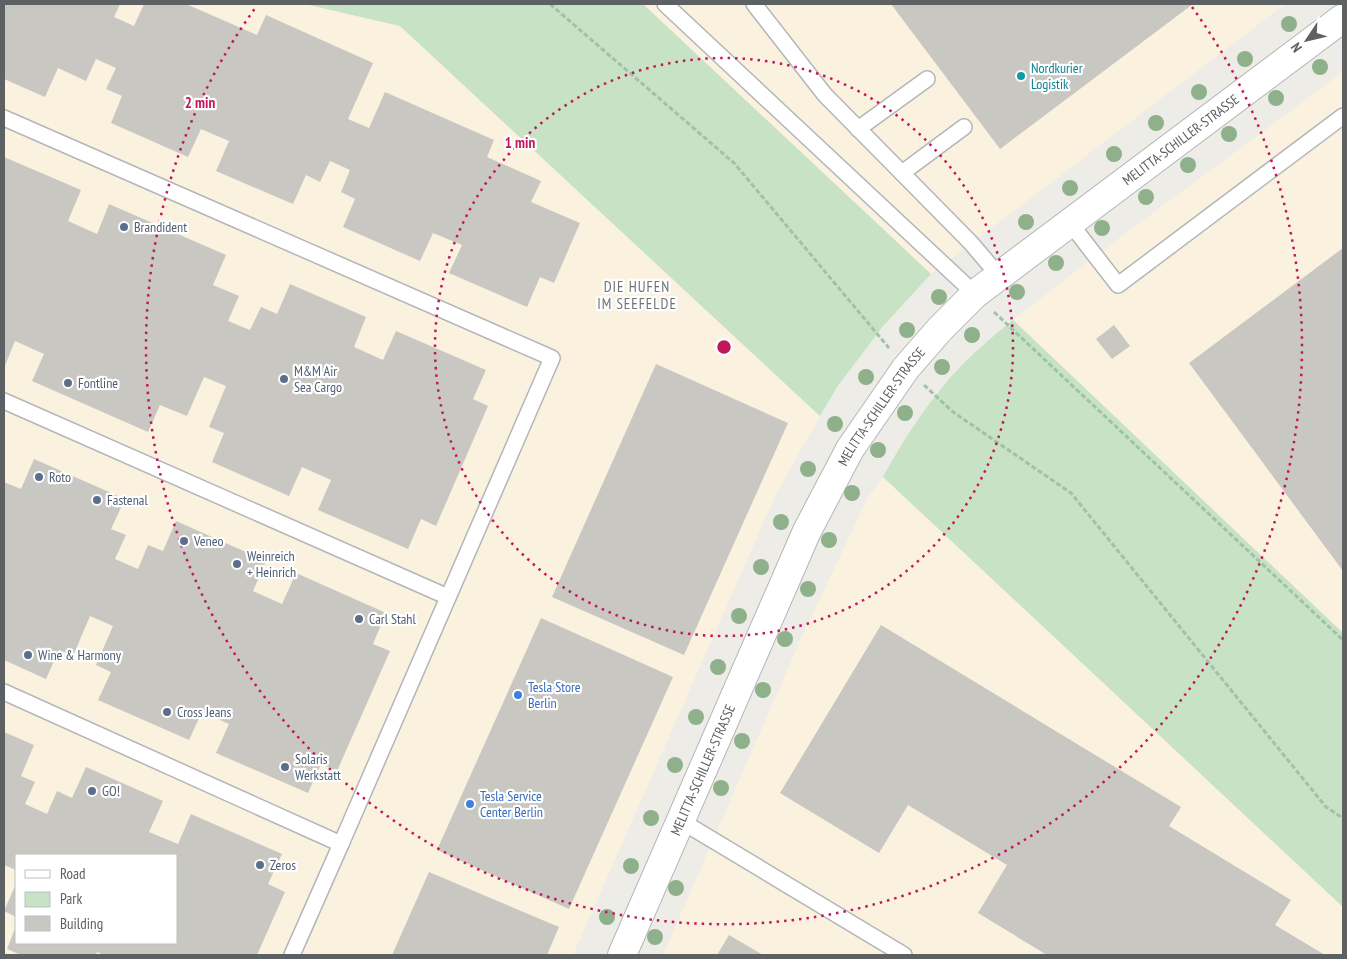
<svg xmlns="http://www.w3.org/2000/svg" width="1347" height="959" font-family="'PT Sans Narrow',sans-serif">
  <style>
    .commercial { fill: #faf2df; fill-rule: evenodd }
    .green { fill: #c7e2c5 }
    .building { fill: #c9c7c2 }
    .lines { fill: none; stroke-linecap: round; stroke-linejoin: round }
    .lane-casing { stroke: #b3b6b9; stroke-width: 18 }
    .street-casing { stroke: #b3b6b9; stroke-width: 30 }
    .path { stroke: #9fc2a8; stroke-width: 3; stroke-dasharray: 5 2.5; stroke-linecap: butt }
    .lane { stroke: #fff; stroke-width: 15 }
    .street { stroke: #fff; stroke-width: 28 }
    .tree { fill: #8eb18b }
    .ring { fill: none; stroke: #c2185b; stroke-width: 2.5; stroke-dasharray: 2.5 5 }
    .culture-dot { fill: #0f9aa8; stroke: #fff; stroke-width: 2 }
    .service-dot { fill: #5c6f8a; stroke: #fff; stroke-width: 2 }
    .shop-dot { fill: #3f7fe0; stroke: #fff; stroke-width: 2 }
    .labels { text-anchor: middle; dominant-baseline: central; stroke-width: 4.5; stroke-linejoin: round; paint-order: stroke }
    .culture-label { font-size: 14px; fill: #0d838f; stroke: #fff; text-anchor: start }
    .street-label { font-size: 14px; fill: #5d6164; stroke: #fff }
    .service-label { font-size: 14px; fill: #4e5e75; stroke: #fff; text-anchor: start }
    .shop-label { font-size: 14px; fill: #366cbe; stroke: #fff; text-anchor: start }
    .neighbourhood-label { font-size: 15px; letter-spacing: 1px; fill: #6e7376; stroke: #fff }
    .centre { fill: #c2185b; stroke: #fff; stroke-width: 2.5 }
    .ring-label { font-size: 15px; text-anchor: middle; font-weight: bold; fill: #c2185b; stroke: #fff; stroke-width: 4.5; stroke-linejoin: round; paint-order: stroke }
  </style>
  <rect width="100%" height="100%" fill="#eeece6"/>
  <g class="commercial">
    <path d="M4,4H305L400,26L820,416L776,494L573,955H4ZM16,855H176V943H16Z"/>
    <polygon points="643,4 1285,4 931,274"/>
    <polygon points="1343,72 1343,633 1013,320 1095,256"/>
    <polygon points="883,477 1343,907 1343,955 663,955 800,641 867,499"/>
  </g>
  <g class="green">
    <polygon points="305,4 643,4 931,274 884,325 837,387 820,416 400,26"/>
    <path d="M1013,320L1343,633V907L883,477C902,442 924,408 950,378C969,356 991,338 1013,320Z"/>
  </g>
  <g class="building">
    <polygon points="4,4 120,4 114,17 134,26 144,4 186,4 257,35 266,15 373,63 348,119 369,128 385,92 494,140 487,157 541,181 531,202 580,223 554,283 540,277 527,307 449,273 462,245 433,233 420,261 343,227 355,199 341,192 350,170 330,161 320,182 306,175 293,204 216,171 229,141 201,129 188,157 111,123 122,96 106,89 116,68 96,59 86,81 58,68 45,97 4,79"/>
    <polygon points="891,4 1193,4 1000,149"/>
    <polygon points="4,157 81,190 68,221 97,234 109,204 226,255 213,285 239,296 228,321 250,330 261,307 277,314 290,284 366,317 354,347 383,360 396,331 486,370 473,399 488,406 436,526 421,519 408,549 318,510 331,480 302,467 289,496 212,462 224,433 209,427 226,386 204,377 187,416 160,405 148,432 32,381 44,354 15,341 4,368"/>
    <polygon points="1343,248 1343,571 1189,363"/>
    <polygon points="1114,325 1130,346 1112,359 1096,339"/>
    <polygon points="656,364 788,423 684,655 552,597"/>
    <polygon points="34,459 125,499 111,529 126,535 115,559 138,569 148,545 163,551 176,521 266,561 253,591 282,604 296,573 386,613 373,644 390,651 337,771 321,764 308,793 216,753 229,724 202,712 189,740 98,700 111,672 96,665 113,626 90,616 73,656 59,650 46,679 4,660 4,482 21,489"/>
    <polygon points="541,618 673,677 569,909 437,850"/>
    <polygon points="881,625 1181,807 1169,826 1291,900 1275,925 1325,955 1047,955 978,913 1007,865 908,805 879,853 780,793"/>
    <polygon points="4,732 34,745 21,776 35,782 25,804 47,814 57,791 72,798 86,767 163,801 149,832 178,844 191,814 282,854 268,884 285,892 257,955 104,955 97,952 96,955 21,955 7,949 16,926 16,943 176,943 176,855 16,855 16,870 4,865"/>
    <polygon points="429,872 559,927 547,955 392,955"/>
    <polygon points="16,884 16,917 4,911"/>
    <polygon points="729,935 763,955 717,955"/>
  </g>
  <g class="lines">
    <g class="lane-casing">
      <g id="lane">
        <polyline points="665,4 975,294"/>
        <polyline points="754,4 825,95 971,243 999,276"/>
        <polyline points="4,118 552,358 341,844"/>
        <polyline points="858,129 927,79"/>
        <polyline points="902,173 964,127"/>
        <polyline points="1070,223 1118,285 1343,116"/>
        <polyline points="4,401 448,597"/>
        <polyline points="4,692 341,844 292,955"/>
        <polyline points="681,821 904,955"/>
      </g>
    </g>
    <g class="street-casing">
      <g id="street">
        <path id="s1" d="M622,955L807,531L850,449L906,368L940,329L975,294L1343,18"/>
      </g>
    </g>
    <g class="path">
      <polyline points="550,4 734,163 889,348"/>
      <polyline points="994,312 1343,640"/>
      <polyline points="924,385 953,412 1071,493 1326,807 1343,818"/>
    </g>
    <use href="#lane" class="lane"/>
    <use href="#street" class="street"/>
  </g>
  <g class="tree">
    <circle cx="1289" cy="24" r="8"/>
    <circle cx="1245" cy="59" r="8"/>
    <circle cx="1320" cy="67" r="8"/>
    <circle cx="1199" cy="92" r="8"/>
    <circle cx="1276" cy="98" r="8"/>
    <circle cx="1156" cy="123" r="8"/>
    <circle cx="1229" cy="134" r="8"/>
    <circle cx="1114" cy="154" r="8"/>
    <circle cx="1188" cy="165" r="8"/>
    <circle cx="1070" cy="188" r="8"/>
    <circle cx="1146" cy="197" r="8"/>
    <circle cx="1026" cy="222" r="8"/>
    <circle cx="1102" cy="228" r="8"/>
    <circle cx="1056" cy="263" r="8"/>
    <circle cx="1017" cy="292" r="8"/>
    <circle cx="939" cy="297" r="8"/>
    <circle cx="907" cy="330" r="8"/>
    <circle cx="972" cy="335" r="8"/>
    <circle cx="942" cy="367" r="8"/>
    <circle cx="866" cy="377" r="8"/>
    <circle cx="905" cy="413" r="8"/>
    <circle cx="835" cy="424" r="8"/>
    <circle cx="878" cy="450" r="8"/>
    <circle cx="808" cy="469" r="8"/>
    <circle cx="852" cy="493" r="8"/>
    <circle cx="781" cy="522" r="8"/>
    <circle cx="829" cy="540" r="8"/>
    <circle cx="761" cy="567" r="8"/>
    <circle cx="808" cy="589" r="8"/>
    <circle cx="739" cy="616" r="8"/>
    <circle cx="785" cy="639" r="8"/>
    <circle cx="718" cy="667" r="8"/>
    <circle cx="763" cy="690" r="8"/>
    <circle cx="696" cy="717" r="8"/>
    <circle cx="742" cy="741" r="8"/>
    <circle cx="675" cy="765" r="8"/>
    <circle cx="721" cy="788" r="8"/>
    <circle cx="651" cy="818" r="8"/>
    <circle cx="631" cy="866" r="8"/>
    <circle cx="676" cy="888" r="8"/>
    <circle cx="607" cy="917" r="8"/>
    <circle cx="655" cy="937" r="8"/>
  </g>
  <g class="ring">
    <circle cx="724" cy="347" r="289"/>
    <path d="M1192 7A578 578 0 1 1 256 7"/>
  </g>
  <circle class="culture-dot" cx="1021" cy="76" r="5"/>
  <g class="service-dot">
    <circle cx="124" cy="227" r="5"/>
    <circle cx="284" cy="379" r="5"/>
    <circle cx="68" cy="383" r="5"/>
    <circle cx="39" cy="477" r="5"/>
    <circle cx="97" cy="500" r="5"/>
    <circle cx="184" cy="541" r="5"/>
    <circle cx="237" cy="564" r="5"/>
    <circle cx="359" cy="619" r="5"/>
    <circle cx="28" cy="655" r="5"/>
    <circle cx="167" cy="712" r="5"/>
    <circle cx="285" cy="767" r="5"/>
    <circle cx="92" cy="791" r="5"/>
    <circle cx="260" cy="865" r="5"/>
  </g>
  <g class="shop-dot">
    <circle cx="518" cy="695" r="5"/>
    <circle cx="470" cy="804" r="5"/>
  </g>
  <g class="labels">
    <g class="culture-label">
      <text x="1031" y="68">Nordkurier<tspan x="1031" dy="16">Logistik</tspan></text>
    </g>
    <g class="street-label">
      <text stroke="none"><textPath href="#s1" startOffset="1012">MELITTA-SCHILLER-STRASSE</textPath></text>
      <text stroke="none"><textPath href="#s1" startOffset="608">MELITTA-SCHILLER-STRASSE</textPath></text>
      <text stroke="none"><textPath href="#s1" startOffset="202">MELITTA-SCHILLER-STRASSE</textPath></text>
    </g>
    <g class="service-label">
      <text x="134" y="227">Brandident</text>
      <text x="294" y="371">M&amp;M Air<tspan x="294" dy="16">Sea Cargo</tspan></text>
      <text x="78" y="383">Fontline</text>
      <text x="49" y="477">Roto</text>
      <text x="107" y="500">Fastenal</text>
      <text x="194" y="541">Veneo</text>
      <text x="247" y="556">Weinreich<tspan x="247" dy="16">+ Heinrich</tspan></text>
      <text x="369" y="619">Carl Stahl</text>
      <text x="38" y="655">Wine &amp; Harmony</text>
      <text x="177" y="712">Cross Jeans</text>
      <text x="295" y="759">Solaris<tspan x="295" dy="16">Werkstatt</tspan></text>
      <text x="102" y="791">GO!</text>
      <text x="270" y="865">Zeros</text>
    </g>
    <g class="shop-label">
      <text x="528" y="687">Tesla Store<tspan x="528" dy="16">Berlin</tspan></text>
      <text x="480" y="796">Tesla Service<tspan x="480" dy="16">Center Berlin</tspan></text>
    </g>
    <g class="neighbourhood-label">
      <text x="637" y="286">DIE HUFEN<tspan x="637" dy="17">IM SEEFELDE</tspan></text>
    </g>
  </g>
  <circle cx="724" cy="347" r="8" class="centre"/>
  <g class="ring-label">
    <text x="200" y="108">2 min</text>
    <text x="520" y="148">1 min</text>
  </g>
  <rect width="1347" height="959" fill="none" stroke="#5d6164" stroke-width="10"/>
  <rect x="15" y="854" width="162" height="90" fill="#ffffff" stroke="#bec0c1"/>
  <rect x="25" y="870" width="25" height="8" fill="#ffffff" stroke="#bec0c1"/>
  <text x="60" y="879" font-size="15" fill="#5d6164">Road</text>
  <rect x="25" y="892" width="25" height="15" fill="#c7e2c5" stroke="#bec0c1"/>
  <text x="60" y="904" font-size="15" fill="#5d6164">Park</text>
  <rect x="25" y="916" width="25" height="15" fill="#c9c7c2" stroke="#bec0c1"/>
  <text x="60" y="929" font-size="15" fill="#5d6164">Building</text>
  <g transform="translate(1307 40) rotate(235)" stroke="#ffffff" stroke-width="4" paint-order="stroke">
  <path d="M0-4L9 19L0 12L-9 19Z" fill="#5d6164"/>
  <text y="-8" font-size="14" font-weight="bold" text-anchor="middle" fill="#5d6164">N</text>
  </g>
</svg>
